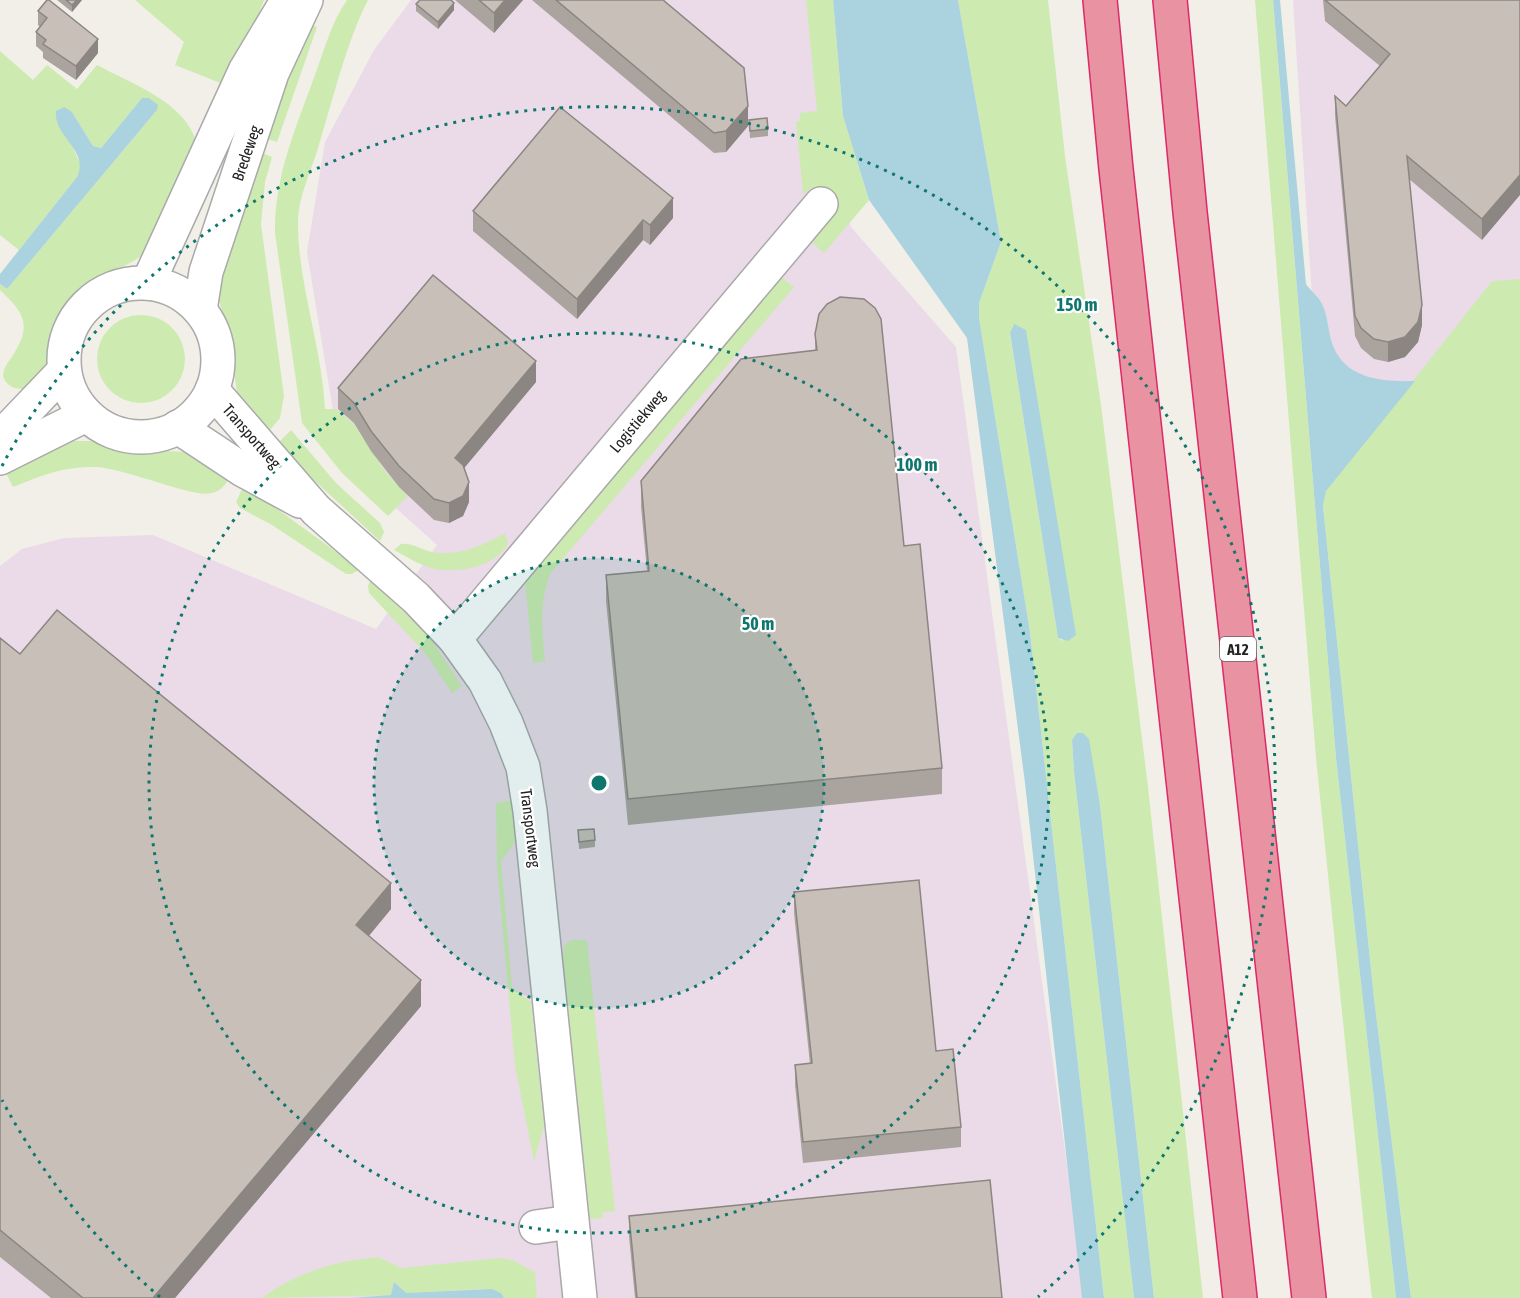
<svg xmlns="http://www.w3.org/2000/svg" width="1520" height="1298" font-family="'Asap Condensed',sans-serif">
  <style>
    .industrial { fill: #ebdbe8 }
    .grass { fill: #cdebb0; fill-rule: evenodd }
    .water { fill: #aad3df }
    .lines { fill: none; stroke-linecap: round; stroke-linejoin: round }
    .minor-casing { stroke: #a9a9a9; stroke-width: 36 }
    .highway-casing { stroke: #dc2a67; stroke-width: 36 }
    .minor { stroke: #fff; stroke-width: 33 }
    .highway { stroke: #e892a2; stroke-width: 33 }
    .wall { fill: #aba49e }
    .shaded-wall { fill: #8b8681 }
    .building { fill: #c7bfb8; stroke: #8b8681; stroke-width: 1.5 }
    .ring { fill: none; stroke: #0f766e; stroke-width: 3; stroke-dasharray: 3 6 }
    .labels { text-anchor: middle; dominant-baseline: central; stroke-width: 4.5; stroke-linejoin: round; paint-order: stroke }
    .shield { fill: #fff; stroke: #646464; stroke-width: 1.5 }
    .shield-label { font-size: 15px; font-weight: bold; fill: #222 }
    .street-label { font-size: 16px; fill: #222; stroke: #fff }
    .centre { fill: #0f766e; stroke: #fff; stroke-width: 3 }
    .ring-label { font-size: 18px; text-anchor: middle; font-weight: bold; fill: #0f766e; stroke: #fff; stroke-width: 4.5; stroke-linejoin: round; paint-order: stroke }
  </style>
  <rect width="100%" height="100%" fill="#f2efe9"/>
  <g class="industrial">
    <polygon points="411,0 813,0 828,158 851,227 956,347 1085,1298 0,1298 0,566 22,549 64,538 153,535 376,629 437,545 369,484 335,423 307,252 325,142 374,50"/>
    <polygon points="1293,0 1520,0 1520,283 1325,501"/>
  </g>
  <g class="grass">
    <polygon points="135,0 264,0 245,51 223,84 175,65 184,42"/>
    <path d="M347,0H368C347,40 332,103 318,148C311,171 298,198 298,223C298,285 322,347 325,409H336L354,424L385,471L408,496L388,516L342,473L302,423L275,233C274,176 297,125 316,72C325,48 332,21 347,0Z"/>
    <polygon points="806,0 833,0 843,116 869,200 824,253 810,241 836,208 812,188 803,194 796,121 800,121 800,113 817,111"/>
    <path d="M958,0H1048L1065,156L1101,405L1148,787L1203,1298H1154L1100,805L1083,733H1078L1072,740L1074,772L1134,1298H1104L1030,632L979,318V303L1001,242ZM1014,324L1063,641L1058,638L1010,334Z"/>
    <polygon points="1255,0 1273,0 1336,758 1396,1298 1372,1298 1365,1237 1316,758"/>
    <polygon points="308,23 317,27 277,142 264,138"/>
    <path d="M0,51L33,80L47,65L77,89L97,65C132,84 186,102 197,144L144,254C122,270 93,278 74,299C67,306 61,317 57,326C49,346 50,397 15,388C9,386 5,382 3,376C3,367 9,362 13,355C33,324 23,312 0,290V284L7,289L157,110L142,98L101,148L93,146L72,112L71,143L82,168L77,177L19,250L0,235Z"/>
    <polygon points="260,152 272,157 265,182 261,224 284,396 280,418 266,435 243,408 237,393 229,335 219,300 218,278"/>
    <path d="M781,277L794,287L550,574C539,604 542,630 545,661L533,663L525,581Z"/>
    <polygon points="1520,279 1520,1298 1411,1298 1374,998 1323,506 1326,491 1492,281"/>
    <circle cx="141" cy="359" r="44"/>
    <polygon points="291,430 336,483 380,523 384,532 380,541 276,445"/>
    <path d="M74,441H95L129,449L186,452L232,475C226,483 222,491 212,493C193,499 124,467 94,467C65,466 40,476 13,487L5,471L52,445Z"/>
    <polygon points="244,485 360,569 352,574 346,574 272,525 240,508 236,502"/>
    <path d="M505,533L508,544C496,565 465,572 442,570C425,569 409,558 394,550L401,544C412,543 418,548 428,551C456,558 481,546 505,533Z"/>
    <polygon points="371,579 430,638 462,686 452,693 426,654 369,593 368,586"/>
    <polygon points="512,800 516,841 501,861 512,987 531,1002 544,1126 534,1161 515,1066 497,866 496,803"/>
    <polygon points="571,940 587,940 615,1211 602,1213 603,1218 590,1219 563,956 564,946"/>
    <path d="M378,1257L401,1268L500,1258L512,1260L535,1272L537,1298H504L501,1293L481,1289L405,1293L395,1282L392,1295L262,1298C298,1272 334,1261 378,1257Z"/>
  </g>
  <g class="water">
    <polygon points="833,0 958,0 1001,242 979,303 979,318 1030,632 1104,1298 1082,1298 1025,783 967,338 869,200 843,116"/>
    <path d="M1273,0H1280L1306,284C1311,291 1320,298 1323,306C1328,317 1328,331 1332,343C1344,379 1382,382 1415,381L1326,491L1323,506L1374,998L1411,1298H1396L1336,758Z"/>
    <path d="M142,98H149L158,105L157,110L7,289L0,284V274L77,177C90,150 53,137 56,111L64,107L72,112L93,146L101,148Z"/>
    <polygon points="1014,324 1026,330 1076,635 1068,641 1058,638 1010,333"/>
    <polygon points="1077,733 1083,733 1089,739 1100,805 1154,1298 1134,1298 1074,772 1072,740"/>
    <polygon points="394,1282 406,1293 492,1289 501,1293 504,1298 351,1298 391,1295"/>
  </g>
  <g class="lines">
    <g class="minor-casing">
      <g id="minor">
        <circle cx="141" cy="360" r="77"/>
        <polyline points="148,283 245,71 284,6"/>
        <polyline points="200,310 206,272 272,73 306,0"/>
        <polyline points="212,390 316,510 416,598 455,639 485,681 506,723 523,767 530,811 580,1298"/>
        <polyline points="178,427 243,470 300,501"/>
        <polyline points="0,438 64,371"/>
        <polyline points="0,458 86,415"/>
        <polyline points="455,639 821,204"/>
        <polyline points="536,1227 571,1222"/>
      </g>
    </g>
    <g class="highway-casing">
      <g id="highway">
        <polyline points="1100,0 1116,169 1240,1298"/>
        <polyline points="1170,0 1190,212 1309,1298"/>
      </g>
    </g>
    <use href="#minor" class="minor"/>
    <use href="#highway" class="highway"/>
  </g>
  <g class="wall">
    <polygon points="57,0 82,0 72,12"/>
    <polygon points="455,0 523,0 494,33"/>
    <polygon points="532,0 663,0 748,126 726,152 714,153"/>
    <polygon points="1323,0 1520,0 1482,240 1409,179 1422,325 1418,342 1405,357 1388,362 1374,359 1361,348 1355,336 1335,116 1335,96 1346,106 1380,66 1325,21"/>
    <polygon points="416,4 454,10 438,29 416,11"/>
    <polygon points="38,11 98,53 76,80 43,58 43,52 36,46 36,32 40,27 38,25"/>
    <polygon points="749,120 768,129 768,136 750,138"/>
    <polygon points="473,211 673,218 650,245 643,240 577,319 473,231"/>
    <polygon points="815,334 904,546 942,768 942,794 628,825 606,601 606,575 647,571 641,507 641,481 815,350"/>
    <polygon points="536,382 464,468 469,502 463,516 449,523 434,520 399,487 371,451 354,423 338,409 338,388"/>
    <polygon points="0,638 20,654 391,909 369,936 421,1006 175,1298 51,1298 0,1257"/>
    <polygon points="578,830 595,840 595,847 579,849"/>
    <polygon points="794,892 936,1051 961,1127 961,1147 803,1163 795,1085 795,1065 810,1064 794,913"/>
    <polygon points="629,1216 1002,1298 635,1298 629,1237"/>
  </g>
  <g class="shaded-wall">
    <polygon points="77,0 82,0 72,12 72,5"/>
    <polygon points="505,0 523,0 494,33 494,13"/>
    <polygon points="454,3 454,10 438,29 438,22"/>
    <polygon points="98,39 98,53 76,80 76,66"/>
    <polygon points="748,106 748,126 726,152 726,131"/>
    <polygon points="1520,175 1520,195 1482,240 1482,219"/>
    <polygon points="673,198 673,218 650,245 650,225"/>
    <polygon points="643,220 643,240 577,319 577,299"/>
    <polygon points="1422,305 1422,325 1418,342 1405,357 1388,362 1388,342"/>
    <polygon points="536,361 536,382 455,479 455,458"/>
    <polygon points="469,482 469,502 463,516 449,523 449,503"/>
    <polygon points="391,883 391,909 356,951 356,925"/>
    <polygon points="421,980 421,1006 175,1298 153,1298"/>
  </g>
  <g class="building">
    <polygon points="47,0 49,0 98,39 76,66 43,44 46,40 36,32 47,18 38,11"/>
    <polygon points="66,0 77,0 72,5"/>
    <polygon points="420,0 451,0 454,3 438,22 416,4"/>
    <polygon points="479,0 505,0 494,13"/>
    <polygon points="556,0 663,0 744,68 748,106 726,131 714,133"/>
    <polygon points="1325,0 1520,0 1520,175 1482,219 1407,156 1422,305 1418,322 1405,337 1388,342 1374,339 1361,328 1355,316 1335,96 1346,106 1390,54"/>
    <polygon points="560,107 673,198 650,225 643,220 577,299 473,211"/>
    <polygon points="767,118 768,129 750,131 749,120"/>
    <polygon points="433,275 536,361 455,458 463,465 469,482 463,496 449,503 434,499 399,466 371,431 354,403 338,388"/>
    <polygon points="840,297 864,299 875,308 881,319 904,546 920,544 942,768 628,799 606,575 649,571 641,481 741,359 817,350 815,334 819,314 827,304"/>
    <polygon points="57,610 391,883 356,925 421,980 153,1298 83,1298 0,1230 0,638 20,654"/>
    <polygon points="594,829 595,840 579,842 578,830"/>
    <polygon points="919,880 936,1051 953,1049 961,1127 803,1142 795,1065 812,1063 794,892"/>
    <polygon points="990,1180 1002,1298 637,1298 629,1216"/>
  </g>
  <circle cx="599" cy="783" r="225" fill="#0f766e" fill-opacity=".12"/>
  <g class="ring">
    <circle cx="599" cy="783" r="225"/>
    <circle cx="599" cy="783" r="450"/>
    <path d="M160 1297A676 676 0 0 1 2 1100M2 466A676 676 0 1 1 1038 1297"/>
  </g>
  <g class="labels">
    <rect class="shield" x="1220" y="637" width="36" height="24" rx="4.5"/>
    <g class="shield-label">
      <text x="1238" y="649">A12</text>
    </g>
    <g class="street-label">
      <text transform="translate(246 153) rotate(-71)">Bredeweg</text>
      <text transform="translate(637 421) rotate(-50)">Logistiekweg</text>
      <text transform="translate(252 436) rotate(49)">Transportweg</text>
      <text transform="translate(531 828) rotate(83)">Transportweg</text>
    </g>
  </g>
  <circle cx="599" cy="783" r="9" class="centre"/>
  <g class="ring-label">
    <text x="1077" y="311">150 m</text>
    <text x="917" y="471">100 m</text>
    <text x="758" y="630">50 m</text>
  </g>
</svg>
